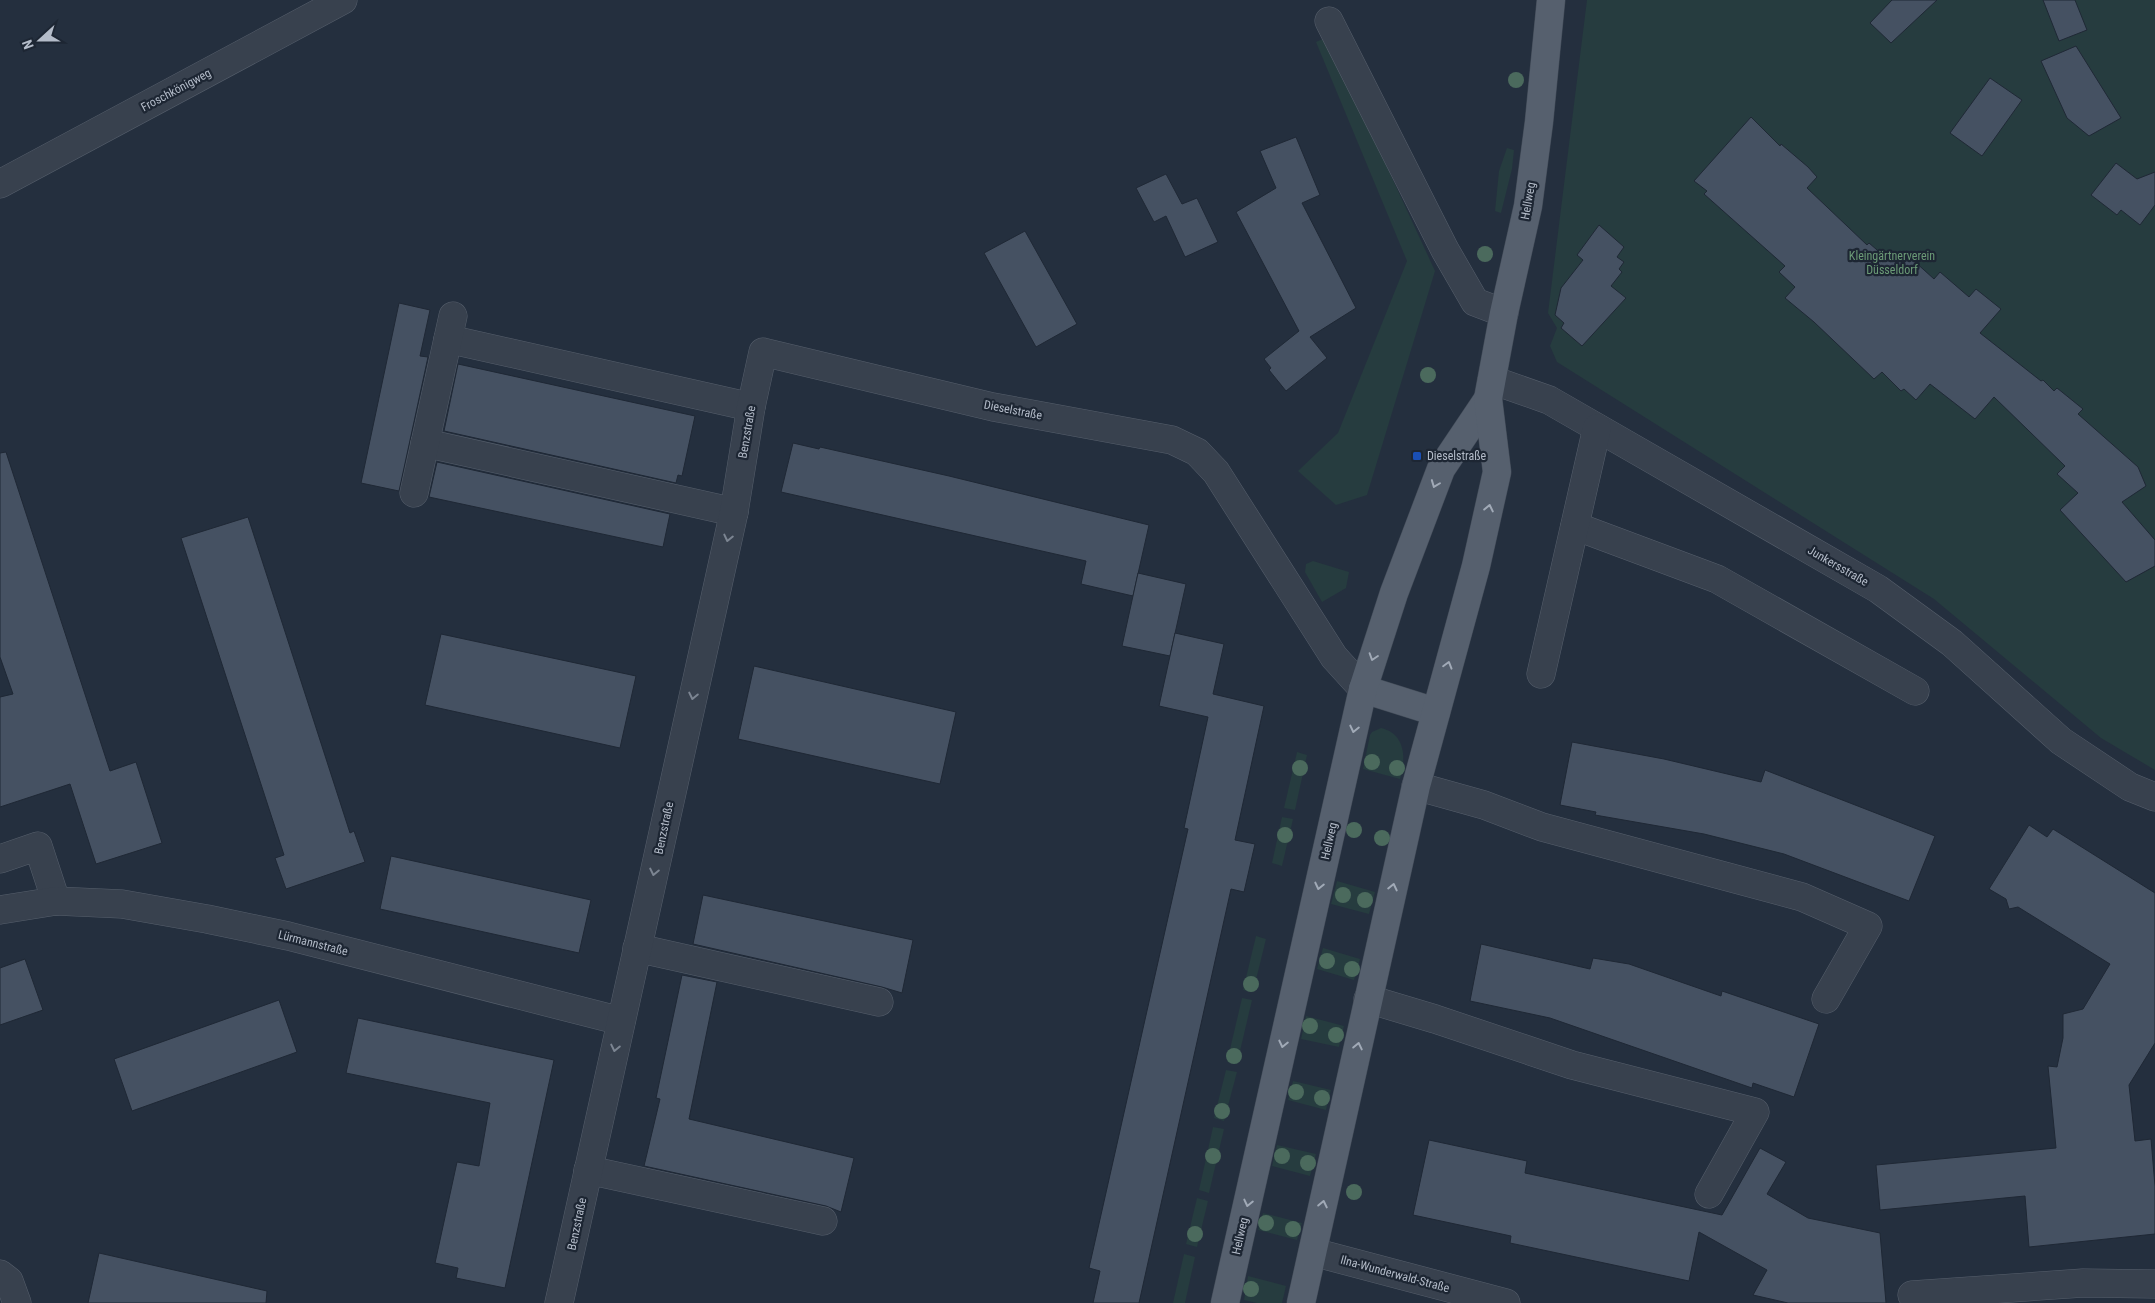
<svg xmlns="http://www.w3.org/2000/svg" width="2155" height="1303" font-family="'Roboto Condensed',sans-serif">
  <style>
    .green { fill: #263c3f }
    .building { fill: #455162; stroke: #1f2835 }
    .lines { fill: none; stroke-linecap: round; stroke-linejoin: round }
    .minor-casing { stroke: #565f6c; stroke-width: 29 }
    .major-casing { stroke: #414a57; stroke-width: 29 }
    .minor { stroke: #38414e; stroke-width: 28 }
    .major { stroke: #56606e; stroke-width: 28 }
    .tree { fill: #4b6a5d }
    .oneway { stroke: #a1aab7 }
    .oneway2 { stroke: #7c8592 }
    .transit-dot { fill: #1a4fb4; stroke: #1d2633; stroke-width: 2 }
    .labels { text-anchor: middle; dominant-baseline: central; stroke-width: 4.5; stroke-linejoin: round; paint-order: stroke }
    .street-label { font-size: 12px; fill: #b4bcc9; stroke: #1d2633 }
    .park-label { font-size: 12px; fill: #6b9a76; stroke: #1d2633 }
    .poi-label { font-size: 12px; fill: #b4bcc9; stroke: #1d2633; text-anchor: start }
  </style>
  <rect width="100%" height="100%" fill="#242f3e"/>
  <g class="green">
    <polygon points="1587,0 2155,0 2155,770 2101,738 1934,599 1557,362 1550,346 1557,328 1548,313"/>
    <polygon points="1327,37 1435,271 1367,495 1336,505 1298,471 1338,433 1407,261 1316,42"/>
    <polygon points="1507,148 1514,150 1512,169 1501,213 1495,211 1499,171"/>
    <polygon points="1313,561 1349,572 1346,588 1322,602 1305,572 1306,564"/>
    <path d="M1381,728C1406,734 1406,759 1400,779L1363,769L1370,735L1372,732Z"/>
    <polygon points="1297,752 1307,755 1295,810 1284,808"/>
    <polygon points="1282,817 1293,819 1282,866 1272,863"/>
    <polygon points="1337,881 1375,892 1369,914 1331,904"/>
    <polygon points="1256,936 1266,939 1253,992 1243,990"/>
    <polygon points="1323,948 1360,959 1354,980 1317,969"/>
    <polygon points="1242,998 1252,1000 1237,1064 1227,1062"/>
    <polygon points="1306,1016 1344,1026 1339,1047 1301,1039"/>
    <polygon points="1226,1070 1237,1072 1224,1121 1214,1118"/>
    <polygon points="1293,1081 1331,1090 1326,1110 1288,1100"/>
    <polygon points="1213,1127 1224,1129 1209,1193 1199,1190"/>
    <polygon points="1277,1145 1316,1154 1310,1176 1272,1166"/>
    <polygon points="1197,1198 1208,1201 1197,1247 1186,1244"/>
    <polygon points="1263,1213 1302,1223 1297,1240 1258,1230"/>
    <polygon points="1184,1254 1195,1257 1185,1303 1173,1303"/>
    <polygon points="1248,1276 1286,1286 1282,1303 1257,1303 1244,1300"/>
  </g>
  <g class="building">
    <polygon points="1892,0 1937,0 1891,43 1870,23"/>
    <polygon points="2043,0 2075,0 2087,30 2059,41"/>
    <polygon points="2076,46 2121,118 2089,136 2067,118 2041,61"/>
    <polygon points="1990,78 2022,100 1982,156 1950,133"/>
    <polygon points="1751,117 1780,146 1781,144 1808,167 1817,177 1807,188 1867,245 1869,243 1891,262 1903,251 1934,279 1940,272 1969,297 1976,289 2001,309 1980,333 2041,381 2043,380 2054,391 2057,388 2083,409 2078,414 2138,467 2146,486 2122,502 2155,540 2155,566 2126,582 2060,510 2078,493 2057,474 2065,466 1994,397 1975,419 1930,384 1916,400 1904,389 1901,391 1882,372 1874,379 1814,322 1785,298 1795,287 1779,272 1785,266 1704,194 1707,191 1694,181"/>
    <polygon points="1296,137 1320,195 1302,203 1356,308 1310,337 1327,358 1286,391 1269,370 1271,368 1264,359 1299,331 1236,212 1276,188 1260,151"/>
    <polygon points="2116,163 2137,179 2155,172 2155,205 2140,225 2121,210 2117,215 2091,195"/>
    <polygon points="1166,174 1182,204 1197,198 1218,242 1185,257 1166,216 1154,222 1136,188"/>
    <polygon points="1599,225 1624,247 1617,257 1624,262 1619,269 1622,272 1611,286 1626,298 1582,346 1561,328 1564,323 1555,315 1561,288 1583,260 1577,255"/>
    <polygon points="1025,231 1077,324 1036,347 984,253"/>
    <polygon points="399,303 430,310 420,356 428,357 399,491 361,483"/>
    <polygon points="458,364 695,416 682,476 678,475 676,483 444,431"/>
    <polygon points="793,443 819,449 820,447 949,476 1149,525 1133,596 1081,584 1086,561 781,492"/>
    <polygon points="6,452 110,771 136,762 162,843 96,864 70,784 0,807 0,697 13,694 0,657 0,453"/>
    <polygon points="437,462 670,514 663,547 429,497"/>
    <polygon points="248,517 350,833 354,831 365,862 286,889 275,858 284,855 181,538"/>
    <polygon points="1138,573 1186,584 1170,656 1122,646"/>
    <polygon points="1175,633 1224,644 1213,694 1264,706 1235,840 1255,844 1244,892 1231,889 1139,1303 1093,1303 1100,1271 1089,1268 1188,829 1184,828 1208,717 1159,706"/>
    <polygon points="441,634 636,676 620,748 425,705"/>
    <polygon points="754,666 956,712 940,784 738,739"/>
    <polygon points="1572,742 1664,759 1761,782 1765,770 1935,836 1909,901 1784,854 1704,834 1595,815 1596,812 1560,805"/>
    <polygon points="2029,825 2047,837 2053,829 2155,893 2155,1043 2129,1085 2135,1141 2151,1139 2155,1186 2155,1234 2029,1247 2025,1196 1880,1210 1876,1165 2056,1148 2048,1066 2057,1067 2063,1038 2063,1014 2083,1009 2110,964 2018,907 2009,909 2006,899 1989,889"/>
    <polygon points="391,856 591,900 579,953 380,909"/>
    <polygon points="703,895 913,940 902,993 882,987 693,944"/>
    <polygon points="1481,944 1590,969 1593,958 1629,964 1721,996 1722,991 1819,1024 1794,1097 1753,1083 1752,1088 1550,1018 1470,1001"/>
    <polygon points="25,959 43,1010 0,1025 0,968"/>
    <polygon points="682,975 717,982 689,1119 854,1158 841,1212 826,1206 644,1166 660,1099 656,1098"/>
    <polygon points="279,1000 297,1052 132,1111 114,1059"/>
    <polygon points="358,1018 554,1060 505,1288 456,1278 458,1268 435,1263 457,1162 479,1166 490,1103 346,1073"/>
    <polygon points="1429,1140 1527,1161 1525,1173 1722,1215 1760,1148 1786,1162 1767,1194 1808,1218 1880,1233 1886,1303 1788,1303 1753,1295 1767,1270 1699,1232 1689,1281 1510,1243 1511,1236 1413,1215"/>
    <polygon points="99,1253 267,1291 266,1303 88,1303"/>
  </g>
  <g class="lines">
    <g class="minor-casing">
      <g id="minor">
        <polyline points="1329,21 1445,250 1475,302 1504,313"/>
        <polyline points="0,184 343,0"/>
        <polyline points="448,339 751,407"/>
        <polyline points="1492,380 1549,400 1878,589 1952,643 2061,741 2130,787 2155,797"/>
        <polyline points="425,443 734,512"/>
        <polyline points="414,493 453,316"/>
        <polyline points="1575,526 1717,579 1915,691"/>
        <polyline points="1541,674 1597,428"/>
        <polyline points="1416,786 1484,805 1542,827 1802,897 1868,926 1826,999"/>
        <polyline points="0,859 38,846 56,901"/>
        <polyline points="0,910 56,901 122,904 207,919 288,936 621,1021"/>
        <polyline points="637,948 879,1002"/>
        <polyline points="1368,999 1435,1019 1572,1065 1755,1112 1709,1194"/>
        <polyline points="588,1170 823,1221"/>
        <polyline points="1313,1252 1506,1303"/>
        <polyline points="0,1274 9,1281 17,1303"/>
        <polyline points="1912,1295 2083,1283 2155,1284"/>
        <polyline points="559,1303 734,512 751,407 763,352 993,407 1172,440 1197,452 1216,472 1334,657 1363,689"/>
      </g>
    </g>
    <g class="major-casing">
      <g id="major">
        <polyline points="1363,689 1436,712"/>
        <polyline points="1225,1303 1363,689 1394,593 1441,469 1488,399"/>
        <polyline points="1301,1303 1416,786 1476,566 1497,472 1488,399 1504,313 1528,206 1539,122 1551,0"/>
      </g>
    </g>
    <use href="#minor" class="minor"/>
    <use href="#major" class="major"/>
  </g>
  <g class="tree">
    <circle cx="1516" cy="80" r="8"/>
    <circle cx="1485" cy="254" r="8"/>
    <circle cx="1428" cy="375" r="8"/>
    <circle cx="1372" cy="762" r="8"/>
    <circle cx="1300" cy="768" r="8"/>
    <circle cx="1397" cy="768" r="8"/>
    <circle cx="1354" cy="830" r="8"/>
    <circle cx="1285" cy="835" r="8"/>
    <circle cx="1382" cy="838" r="8"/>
    <circle cx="1343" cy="895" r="8"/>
    <circle cx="1365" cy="900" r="8"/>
    <circle cx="1327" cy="961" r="8"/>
    <circle cx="1352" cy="969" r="8"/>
    <circle cx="1251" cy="984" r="8"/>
    <circle cx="1310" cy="1026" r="8"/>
    <circle cx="1336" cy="1035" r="8"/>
    <circle cx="1234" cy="1056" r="8"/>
    <circle cx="1296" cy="1092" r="8"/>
    <circle cx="1322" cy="1098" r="8"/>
    <circle cx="1222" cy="1111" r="8"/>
    <circle cx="1213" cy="1156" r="8"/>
    <circle cx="1282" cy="1156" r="8"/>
    <circle cx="1308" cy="1163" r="8"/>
    <circle cx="1354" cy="1192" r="8"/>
    <circle cx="1266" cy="1223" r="8"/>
    <circle cx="1293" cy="1229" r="8"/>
    <circle cx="1195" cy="1234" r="8"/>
    <circle cx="1251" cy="1289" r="8"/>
  </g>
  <defs><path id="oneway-chevron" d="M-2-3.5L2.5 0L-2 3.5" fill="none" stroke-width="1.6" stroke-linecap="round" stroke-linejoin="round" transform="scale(1.25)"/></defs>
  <g class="oneway">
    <use href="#oneway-chevron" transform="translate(1435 484) rotate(111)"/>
    <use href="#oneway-chevron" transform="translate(1489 508) rotate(-78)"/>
    <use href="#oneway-chevron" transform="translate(1373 657) rotate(108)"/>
    <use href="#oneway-chevron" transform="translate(1448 665) rotate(-74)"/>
    <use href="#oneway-chevron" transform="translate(1354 729) rotate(103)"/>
    <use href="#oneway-chevron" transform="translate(1319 886) rotate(103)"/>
    <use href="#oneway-chevron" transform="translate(1393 887) rotate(-77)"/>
    <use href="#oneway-chevron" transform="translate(1283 1044) rotate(103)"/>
    <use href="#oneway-chevron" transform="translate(1358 1046) rotate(-78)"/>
    <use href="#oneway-chevron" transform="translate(1248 1203) rotate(103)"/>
    <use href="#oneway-chevron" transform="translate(1323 1204) rotate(-78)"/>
  </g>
  <g class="oneway2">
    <use href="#oneway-chevron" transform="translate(728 538) rotate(103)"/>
    <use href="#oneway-chevron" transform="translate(693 696) rotate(102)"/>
    <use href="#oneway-chevron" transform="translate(654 872) rotate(102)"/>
    <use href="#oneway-chevron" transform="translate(615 1048) rotate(102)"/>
  </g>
  <rect class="transit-dot" x="1412" y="451" width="10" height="10" rx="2.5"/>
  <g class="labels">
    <g class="street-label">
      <text transform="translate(176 90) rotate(-28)">Froschkönigweg</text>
      <text transform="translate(1528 201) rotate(-80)">Hellweg</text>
      <text transform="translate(1013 410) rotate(11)">Dieselstraße</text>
      <text transform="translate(747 432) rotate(-80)">Benzstraße</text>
      <text transform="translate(1838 566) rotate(30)">Junkersstraße</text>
      <text transform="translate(664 828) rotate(-78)">Benzstraße</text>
      <text transform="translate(1329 841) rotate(-77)">Hellweg</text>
      <text transform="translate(313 943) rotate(14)">Lürmannstraße</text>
      <text transform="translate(577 1224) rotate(-78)">Benzstraße</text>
      <text transform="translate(1240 1236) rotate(-77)">Hellweg</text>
      <text transform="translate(1395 1274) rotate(15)">Ilna-Wunderwald-Straße</text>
    </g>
    <g class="park-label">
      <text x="1892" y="256">Kleingärtnerverein<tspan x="1892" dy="14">Düsseldorf</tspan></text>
    </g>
    <g class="poi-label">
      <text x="1427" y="456">Dieselstraße</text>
    </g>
  </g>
  <g transform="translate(40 40) rotate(249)" stroke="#1d2633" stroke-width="4" paint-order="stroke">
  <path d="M0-4L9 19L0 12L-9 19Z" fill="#b4bcc9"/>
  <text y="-8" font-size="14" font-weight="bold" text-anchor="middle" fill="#b4bcc9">N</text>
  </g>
</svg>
